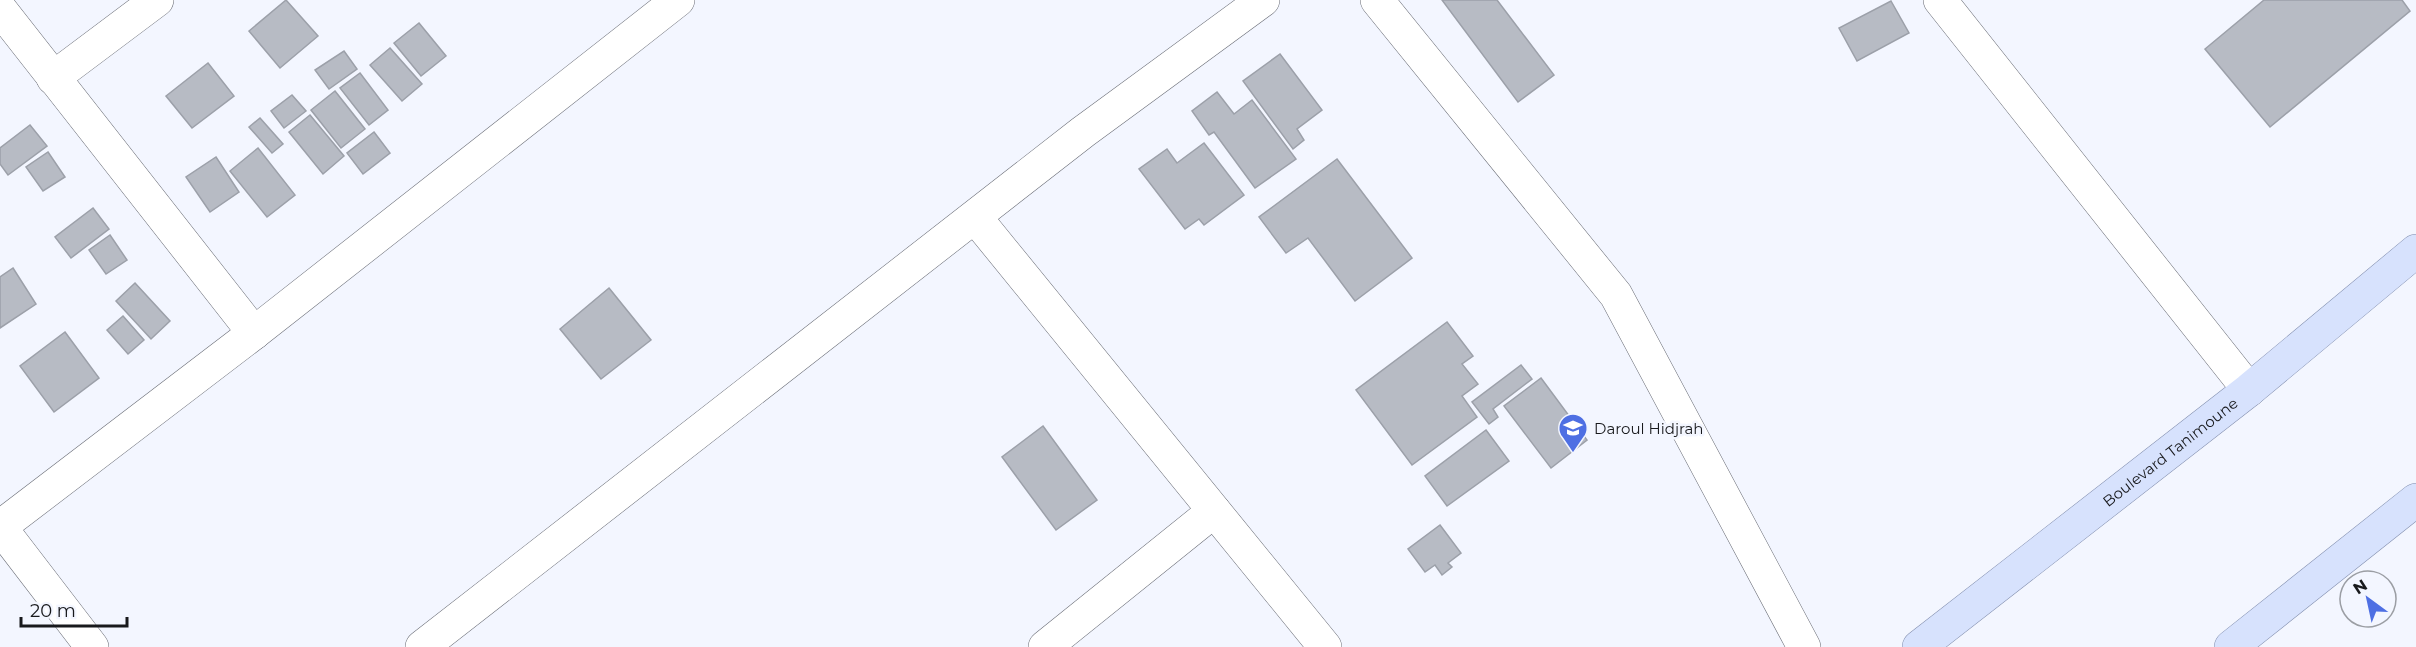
<svg xmlns="http://www.w3.org/2000/svg" width="2416" height="647" font-family="Montserrat,sans-serif">
  <style>
    .building { fill: #b7bbc4; stroke: #9ca0a9; stroke-width: 1.5 }
    .lines { fill: none; stroke-linecap: round; stroke-linejoin: round }
    .minor-casing { stroke: #6a6d76; stroke-width: 34 }
    .primary-casing { stroke: #838fae; stroke-width: 34 }
    .minor { stroke: #fff; stroke-width: 33 }
    .primary { stroke: #d7e2fd; stroke-width: 33 }
    .labels { text-anchor: middle; dominant-baseline: central; stroke-width: 5; stroke-linejoin: round; paint-order: stroke }
    .poi-label { font-size: 15px; fill: #18191c; stroke: #f3f6ff; text-anchor: start }
    .street-label { font-size: 15px; fill: #18191c; stroke: #f3f6ff }
  </style>
  <rect width="100%" height="100%" fill="#f3f6ff"/>
  <g class="building">
    <polygon points="286,0 318,36 280,68 249,31"/>
    <polygon points="1442,0 1497,0 1554,75 1518,102"/>
    <polygon points="2264,0 2402,0 2410,11 2270,127 2205,49"/>
    <polygon points="1891,1 1909,33 1857,61 1839,28"/>
    <polygon points="419,23 446,56 421,76 394,43"/>
    <polygon points="390,48 422,84 402,101 370,65"/>
    <polygon points="344,51 357,69 329,89 315,70"/>
    <polygon points="1280,54 1322,110 1297,129 1304,140 1293,149 1243,81"/>
    <polygon points="208,63 234,96 192,128 166,96"/>
    <polygon points="360,73 388,110 369,125 340,88"/>
    <polygon points="335,91 365,129 341,148 311,110"/>
    <polygon points="1217,92 1234,114 1252,100 1296,159 1255,188 1214,132 1209,135 1192,111"/>
    <polygon points="292,95 306,111 284,128 271,111"/>
    <polygon points="310,115 344,156 323,174 289,132"/>
    <polygon points="260,118 283,144 272,153 249,127"/>
    <polygon points="30,125 47,146 8,175 0,164 0,148"/>
    <polygon points="374,132 390,153 363,174 347,153"/>
    <polygon points="1204,143 1244,195 1204,225 1199,219 1185,229 1139,169 1167,149 1177,163"/>
    <polygon points="258,148 295,195 267,217 230,171"/>
    <polygon points="48,152 65,177 43,191 26,167"/>
    <polygon points="216,157 239,192 210,212 186,177"/>
    <polygon points="1337,159 1412,258 1355,301 1308,238 1286,253 1259,217"/>
    <polygon points="93,208 109,229 71,258 55,237"/>
    <polygon points="110,235 127,260 106,274 89,250"/>
    <polygon points="13,268 36,304 0,328 0,277"/>
    <polygon points="135,283 170,321 151,339 116,301"/>
    <polygon points="609,288 651,340 601,379 560,329"/>
    <polygon points="123,316 144,340 128,354 107,330"/>
    <polygon points="1447,322 1473,356 1462,364 1478,384 1462,396 1477,417 1412,465 1356,390"/>
    <polygon points="65,332 99,378 54,412 20,366"/>
    <polygon points="1521,365 1532,379 1493,409 1498,417 1489,424 1472,402"/>
    <polygon points="1541,378 1587,440 1551,468 1504,406"/>
    <polygon points="1043,426 1097,500 1056,530 1002,457"/>
    <polygon points="1486,430 1509,461 1447,506 1425,476"/>
    <polygon points="1440,525 1461,553 1448,563 1452,567 1442,575 1435,565 1425,572 1408,549"/>
  </g>
  <g class="lines">
    <g class="minor-casing">
      <g id="minor">
        <polyline points="1377,0 1616,295 1804,647"/>
        <polyline points="1940,0 2249,390"/>
        <polyline points="0,9 254,333"/>
        <polyline points="53,78 157,0"/>
        <polyline points="975,217 1325,647"/>
        <polyline points="0,527 254,333 678,0"/>
        <polyline points="0,527 92,647"/>
        <polyline points="422,647 1083,132 1263,0"/>
        <polyline points="1045,647 1214,511"/>
      </g>
    </g>
    <g class="primary-casing">
      <g id="primary">
        <path id="s1" d="M1919,647L2249,390L2416,251"/>
        <polyline points="2231,647 2416,500"/>
      </g>
    </g>
    <use href="#minor" class="minor"/>
    <use href="#primary" class="primary"/>
  </g>
  <defs>
    <g id="school-pin" transform="scale(1.5)"><path d="M0 17L-7.5 6A9.5 9.5 0 1 1 7.5 6Z" fill="#4e6fe3" stroke="#f3f6ff"/><path d="M0-5L7-2L0 1L-7-2ZM-4 1L0 2.5L4 1V4Q0 6-4 4Z" fill="#fff"/></g>
  </defs>
  <g fill-rule="evenodd">
    <use href="#school-pin" x="1573" y="428"/>
  </g>
  <g class="labels">
    <g class="poi-label">
      <text x="1594" y="428">Daroul Hidjrah</text>
    </g>
    <g class="street-label">
      <text stroke="none"><textPath href="#s1" startOffset="318">Boulevard Tanimoune</textPath></text>
    </g>
  </g>
  <g transform="translate(2368 599) rotate(327)"><circle r="28" fill="#f3f6ff" stroke="#9b9ea4" stroke-width="1.5"/>
  <path d="M0-4.5L10 22L0 15L-10 22Z" fill="#4e6fe3"/>
  <text y="-9" font-size="16" font-weight="bold" text-anchor="middle" fill="#18191c">N</text>
  </g>
  <path d="M21 617v9h106v-9" fill="none" stroke="#18191c" stroke-width="3"/>
  <text x="30" y="617" font-size="18" fill="#18191c" stroke="#f3f6ff" stroke-width="4.5" paint-order="stroke">20 m</text>
</svg>
